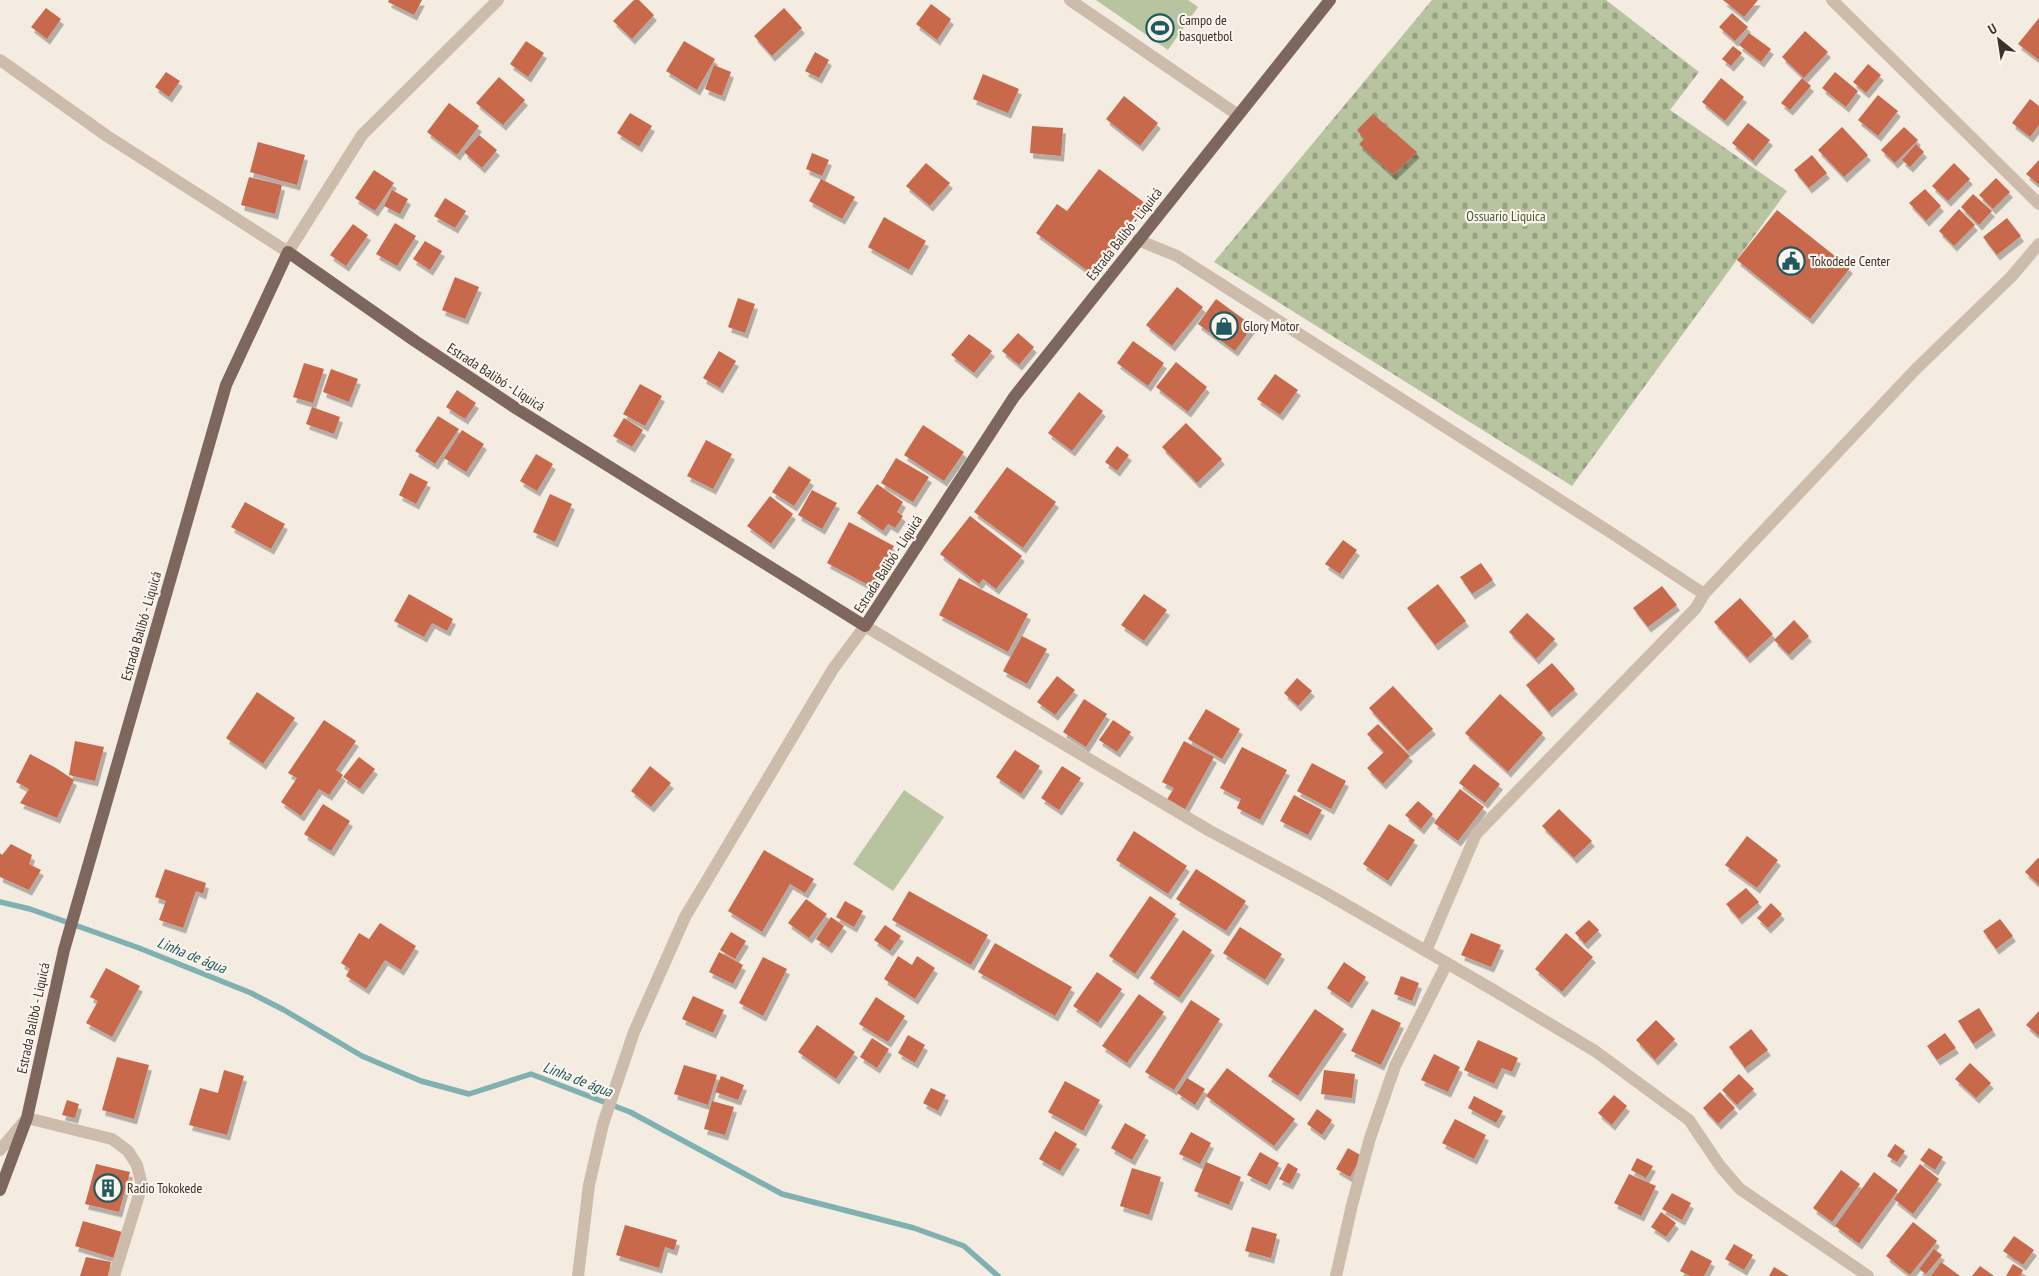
<svg xmlns="http://www.w3.org/2000/svg" width="2039" height="1276" font-family="'PT Sans Narrow',sans-serif">
  <style>
    .green { fill: #b8c4a0 }
    .cemetery { fill: url(#cemetery-stones) }
    .lines { fill: none; stroke-linecap: round; stroke-linejoin: round }
    .stream { stroke: #7fb0b2; stroke-width: 5.5 }
    .building { fill: #c8694b; filter: url(#shadow) }
    .minor { stroke: #cdbbac; stroke-width: 12 }
    .primary { stroke: #7d675c; stroke-width: 12 }
    .labels { text-anchor: middle; dominant-baseline: central; stroke-width: 4.5; stroke-linejoin: round; paint-order: stroke }
    .poi-label { font-size: 14px; fill: #3b302b; stroke: #fbf5ee; text-anchor: start }
    .park-label { font-size: 14px; fill: #4a5a2e; stroke: #fbf5ee }
    .street-label { font-size: 14px; fill: #3b302b; stroke: #fbf5ee }
    .water-label { font-size: 15px; font-style: italic; fill: #1f5a5e; stroke: #fbf5ee }
  </style>
  <defs>
    <pattern id="cemetery-stones" width="16" height="16" patternUnits="userSpaceOnUse" patternTransform="scale(1.25)"><rect width="16" height="16" fill="#b8c4a0"/><path d="M2 7V4a2 2 0 0 1 4 0v3zM10 15v-3a2 2 0 0 1 4 0v3z" fill="#97a083"/></pattern>
    <filter id="shadow"><feDropShadow dx="3" dy="5.5" stdDeviation="0" flood-color="#0004"/></filter>
  </defs>
  <rect width="100%" height="100%" fill="#f4ebe1"/>
  <g class="green">
    <polygon points="1096,0 1188,0 1198,7 1168,50"/>
    <polygon points="904,790 944,817 893,891 853,864"/>
  </g>
  <polygon class="cemetery" points="1432,0 1606,0 1699,72 1670,110 1787,191 1572,486 1214,262"/>
  <g class="lines">
    <polyline class="stream" points="0,902 30,909 139,948 251,993 284,1010 362,1056 421,1081 469,1094 531,1074 630,1112 782,1194 914,1228 964,1246 998,1276"/>
  </g>
  <g class="building">
    <polygon points="389,0 422,0 414,15 388,2"/>
    <polygon points="634,0 639,0 654,15 632,39 613,21"/>
    <polygon points="1723,0 1758,0 1744,17"/>
    <polygon points="931,4 951,19 937,40 916,24"/>
    <polygon points="46,8 61,19 47,39 31,27"/>
    <polygon points="784,8 802,28 772,56 754,36"/>
    <polygon points="1732,13 1748,27 1735,41 1719,27"/>
    <polygon points="2039,18 2039,60 2018,44"/>
    <polygon points="1805,31 1828,52 1804,78 1782,57"/>
    <polygon points="1749,33 1771,49 1761,62 1739,45"/>
    <polygon points="526,41 544,53 528,77 510,64"/>
    <polygon points="684,41 715,59 697,90 666,71"/>
    <polygon points="1733,46 1742,53 1731,66 1722,59"/>
    <polygon points="815,52 829,60 819,78 805,71"/>
    <polygon points="1868,64 1881,75 1866,93 1853,82"/>
    <polygon points="714,65 731,72 722,96 705,89"/>
    <polygon points="166,72 180,81 169,97 155,87"/>
    <polygon points="1835,72 1858,91 1846,107 1822,88"/>
    <polygon points="983,74 1019,89 1008,113 973,99"/>
    <polygon points="499,77 525,100 503,125 476,103"/>
    <polygon points="1721,78 1744,97 1725,121 1702,102"/>
    <polygon points="1802,78 1811,86 1790,110 1781,103"/>
    <polygon points="1878,95 1898,111 1878,136 1858,120"/>
    <polygon points="1124,96 1158,123 1140,146 1106,119"/>
    <polygon points="2030,99 2039,106 2039,125 2030,137 2012,123"/>
    <polygon points="449,103 479,126 457,155 427,132"/>
    <polygon points="630,113 652,126 639,147 617,133"/>
    <polygon points="1373,114 1417,152 1393,175 1359,144 1364,139 1357,130"/>
    <polygon points="1748,123 1770,140 1753,161 1732,143"/>
    <polygon points="1032,126 1063,128 1061,156 1030,153"/>
    <polygon points="1842,127 1868,155 1844,177 1818,150"/>
    <polygon points="1904,127 1918,140 1895,163 1881,150"/>
    <polygon points="479,135 497,150 482,168 464,152"/>
    <polygon points="258,142 305,155 297,185 250,172"/>
    <polygon points="1916,144 1924,152 1910,167 1902,160"/>
    <polygon points="812,153 829,160 822,176 806,169"/>
    <polygon points="1812,155 1827,173 1809,188 1794,170"/>
    <polygon points="2039,160 2039,185 2026,174"/>
    <polygon points="926,163 950,183 930,206 906,186"/>
    <polygon points="1954,163 1970,179 1948,201 1932,186"/>
    <polygon points="1099,169 1145,203 1092,274 1036,233 1057,204 1067,211"/>
    <polygon points="374,170 394,183 375,211 355,198"/>
    <polygon points="249,177 282,185 275,214 241,205"/>
    <polygon points="1996,178 2010,192 1993,209 1979,195"/>
    <polygon points="821,179 855,197 842,219 809,201"/>
    <polygon points="1925,189 1941,206 1926,221 1909,203"/>
    <polygon points="392,190 408,199 400,214 384,206"/>
    <polygon points="1973,194 1992,211 1979,225 1961,207"/>
    <polygon points="445,198 466,211 455,228 434,216"/>
    <polygon points="1959,209 1975,225 1954,246 1939,231"/>
    <polygon points="1777,210 1850,268 1810,319 1737,260"/>
    <polygon points="884,217 926,241 909,270 868,247"/>
    <polygon points="2007,218 2021,236 1997,255 1983,237"/>
    <polygon points="395,223 416,236 397,266 376,254"/>
    <polygon points="353,224 368,235 346,266 330,255"/>
    <polygon points="425,241 442,251 430,270 413,259"/>
    <polygon points="455,277 479,287 465,319 442,310"/>
    <polygon points="1177,287 1203,307 1172,346 1146,325"/>
    <polygon points="738,298 755,304 745,333 728,327"/>
    <polygon points="1216,299 1253,326 1235,351 1198,324"/>
    <polygon points="1018,333 1034,347 1019,365 1002,351"/>
    <polygon points="969,334 992,351 974,373 951,355"/>
    <polygon points="1133,341 1164,363 1148,386 1117,363"/>
    <polygon points="719,351 736,361 720,388 703,378"/>
    <polygon points="1176,362 1207,387 1188,412 1156,387"/>
    <polygon points="304,363 324,369 313,403 293,397"/>
    <polygon points="331,369 358,379 349,402 323,392"/>
    <polygon points="1275,374 1298,390 1280,415 1257,399"/>
    <polygon points="640,384 662,396 645,426 623,414"/>
    <polygon points="457,390 476,403 465,419 446,407"/>
    <polygon points="1079,392 1103,411 1072,451 1048,433"/>
    <polygon points="312,407 340,417 334,434 306,424"/>
    <polygon points="438,416 459,429 435,464 415,451"/>
    <polygon points="624,418 643,430 632,447 613,436"/>
    <polygon points="1186,423 1222,459 1197,483 1162,447"/>
    <polygon points="923,425 964,452 944,481 904,455"/>
    <polygon points="462,430 484,444 466,472 444,458"/>
    <polygon points="706,440 732,454 713,489 687,476"/>
    <polygon points="1117,446 1129,455 1117,471 1105,462"/>
    <polygon points="536,454 553,464 537,491 520,481"/>
    <polygon points="896,458 929,477 913,502 881,483"/>
    <polygon points="789,466 811,480 794,506 772,492"/>
    <polygon points="1007,467 1056,502 1023,548 974,512"/>
    <polygon points="410,473 428,482 416,504 399,495"/>
    <polygon points="877,484 903,502 897,512 903,516 895,528 888,524 883,531 857,513"/>
    <polygon points="812,490 837,503 822,529 798,515"/>
    <polygon points="550,494 572,504 555,542 533,532"/>
    <polygon points="770,496 793,514 771,544 747,526"/>
    <polygon points="245,502 285,524 271,549 231,527"/>
    <polygon points="970,516 1022,556 996,589 983,579 979,584 940,554"/>
    <polygon points="849,522 894,546 872,587 827,563"/>
    <polygon points="1343,540 1357,550 1340,574 1325,564"/>
    <polygon points="1481,563 1493,580 1472,594 1460,577"/>
    <polygon points="959,578 1028,614 1008,652 939,615"/>
    <polygon points="1438,584 1466,621 1435,645 1407,608"/>
    <polygon points="1662,586 1677,605 1648,627 1633,608"/>
    <polygon points="409,594 453,619 447,631 432,623 424,637 394,621"/>
    <polygon points="1144,594 1167,610 1144,641 1121,625"/>
    <polygon points="1740,598 1773,634 1747,658 1714,622"/>
    <polygon points="1527,613 1555,639 1536,659 1509,632"/>
    <polygon points="1794,620 1809,636 1789,655 1774,640"/>
    <polygon points="1022,636 1047,649 1027,684 1003,671"/>
    <polygon points="1552,663 1575,689 1549,712 1526,685"/>
    <polygon points="1057,676 1075,690 1055,715 1037,702"/>
    <polygon points="1297,678 1312,691 1298,706 1284,693"/>
    <polygon points="1393,686 1433,729 1408,751 1369,708"/>
    <polygon points="257,692 295,718 263,764 226,738"/>
    <polygon points="1500,694 1543,733 1508,772 1465,733"/>
    <polygon points="1084,699 1107,714 1086,747 1063,732"/>
    <polygon points="1206,709 1240,729 1222,759 1188,739"/>
    <polygon points="324,720 356,741 336,770 343,775 329,795 319,789 301,816 281,802 297,778 288,773"/>
    <polygon points="1113,720 1131,732 1117,752 1099,740"/>
    <polygon points="1378,724 1410,756 1383,784 1367,768 1384,752 1367,734"/>
    <polygon points="75,741 104,747 95,781 69,775"/>
    <polygon points="1184,741 1214,757 1184,811 1166,801 1174,788 1162,782"/>
    <polygon points="1242,747 1287,770 1260,820 1237,808 1241,799 1220,788"/>
    <polygon points="1015,750 1040,766 1021,794 996,777"/>
    <polygon points="30,754 56,768 74,780 57,818 20,803 29,789 16,782"/>
    <polygon points="359,757 375,769 360,789 343,777"/>
    <polygon points="1312,763 1346,781 1331,809 1297,791"/>
    <polygon points="1474,764 1500,784 1485,803 1459,783"/>
    <polygon points="650,766 671,783 651,807 631,791"/>
    <polygon points="1062,766 1081,778 1059,810 1041,798"/>
    <polygon points="1460,789 1484,807 1458,841 1434,823"/>
    <polygon points="1294,795 1322,810 1308,835 1280,821"/>
    <polygon points="1418,801 1433,814 1421,829 1405,815"/>
    <polygon points="323,804 350,821 331,851 304,834"/>
    <polygon points="1559,809 1592,841 1574,858 1542,826"/>
    <polygon points="1389,824 1415,840 1388,881 1363,864"/>
    <polygon points="1134,831 1187,866 1168,894 1116,860"/>
    <polygon points="1747,836 1778,860 1757,888 1725,865"/>
    <polygon points="11,844 32,855 29,864 41,870 29,890 0,877 0,853 2,855"/>
    <polygon points="764,850 814,879 805,893 790,884 762,932 728,911"/>
    <polygon points="2038,858 2039,859 2039,885 2025,872"/>
    <polygon points="165,869 206,883 203,894 196,891 183,928 159,920 166,901 155,897"/>
    <polygon points="1196,869 1246,901 1226,931 1176,899"/>
    <polygon points="1746,888 1759,902 1739,919 1726,904"/>
    <polygon points="909,891 988,935 971,965 892,920"/>
    <polygon points="1150,896 1176,914 1135,974 1109,956"/>
    <polygon points="806,899 827,914 809,938 788,923"/>
    <polygon points="845,901 863,911 854,927 836,917"/>
    <polygon points="1771,903 1782,914 1768,928 1757,918"/>
    <polygon points="831,917 844,926 829,948 816,939"/>
    <polygon points="2000,919 2013,936 1996,949 1983,931"/>
    <polygon points="1589,920 1599,930 1585,944 1575,933"/>
    <polygon points="380,923 416,946 401,970 385,960 366,989 346,976 350,969 341,963 359,933 369,939"/>
    <polygon points="885,925 901,936 890,951 874,940"/>
    <polygon points="1240,927 1282,954 1265,980 1223,953"/>
    <polygon points="1183,930 1212,950 1179,998 1150,978"/>
    <polygon points="731,932 746,941 735,959 720,950"/>
    <polygon points="1471,933 1501,945 1491,967 1461,955"/>
    <polygon points="1566,933 1593,957 1562,992 1535,969"/>
    <polygon points="995,943 1072,987 1055,1016 978,972"/>
    <polygon points="719,952 743,965 733,984 709,972"/>
    <polygon points="898,956 912,965 917,956 935,968 915,999 884,979"/>
    <polygon points="763,957 787,969 763,1016 739,1003"/>
    <polygon points="1344,962 1366,977 1349,1003 1327,988"/>
    <polygon points="106,968 140,986 112,1037 86,1023 98,1001 90,997"/>
    <polygon points="1097,972 1122,989 1098,1023 1073,1006"/>
    <polygon points="1401,976 1419,983 1412,1001 1394,994"/>
    <polygon points="1139,994 1164,1012 1127,1063 1102,1046"/>
    <polygon points="693,996 724,1010 713,1033 682,1019"/>
    <polygon points="876,997 905,1016 888,1042 859,1024"/>
    <polygon points="1191,1000 1220,1019 1174,1090 1145,1072"/>
    <polygon points="1979,1008 1993,1030 1973,1044 1958,1021"/>
    <polygon points="1315,1009 1344,1029 1298,1096 1268,1076"/>
    <polygon points="1372,1009 1401,1023 1381,1065 1351,1051"/>
    <polygon points="2039,1011 2039,1036 2026,1025"/>
    <polygon points="1656,1020 1675,1039 1655,1060 1636,1040"/>
    <polygon points="817,1025 855,1052 836,1079 798,1052"/>
    <polygon points="1751,1029 1768,1050 1745,1068 1729,1047"/>
    <polygon points="1945,1033 1956,1048 1937,1060 1927,1046"/>
    <polygon points="908,1035 925,1045 915,1063 898,1053"/>
    <polygon points="872,1038 889,1049 877,1068 860,1057"/>
    <polygon points="1478,1040 1518,1058 1512,1072 1502,1068 1494,1084 1464,1070"/>
    <polygon points="1434,1054 1460,1067 1448,1092 1421,1080"/>
    <polygon points="117,1057 149,1065 134,1119 102,1110"/>
    <polygon points="1970,1063 1991,1083 1976,1098 1955,1079"/>
    <polygon points="684,1065 717,1075 708,1105 674,1094"/>
    <polygon points="1227,1068 1295,1119 1274,1146 1206,1096"/>
    <polygon points="224,1070 244,1076 227,1135 189,1125 200,1088 218,1093"/>
    <polygon points="1324,1070 1355,1074 1352,1098 1321,1094"/>
    <polygon points="1739,1074 1754,1089 1737,1105 1722,1090"/>
    <polygon points="721,1076 744,1085 738,1100 715,1092"/>
    <polygon points="1187,1078 1205,1089 1195,1105 1177,1093"/>
    <polygon points="1065,1081 1100,1100 1083,1131 1048,1112"/>
    <polygon points="931,1088 946,1095 938,1111 923,1103"/>
    <polygon points="1720,1092 1735,1108 1718,1124 1703,1108"/>
    <polygon points="1614,1095 1627,1106 1612,1125 1598,1113"/>
    <polygon points="1474,1096 1503,1111 1496,1123 1468,1108"/>
    <polygon points="67,1100 79,1104 75,1118 62,1115"/>
    <polygon points="712,1101 734,1107 725,1135 704,1129"/>
    <polygon points="1317,1109 1332,1120 1322,1135 1307,1124"/>
    <polygon points="1455,1119 1486,1135 1474,1159 1442,1143"/>
    <polygon points="1125,1123 1146,1135 1132,1160 1111,1148"/>
    <polygon points="1055,1131 1077,1144 1060,1171 1039,1159"/>
    <polygon points="1191,1132 1211,1143 1200,1164 1179,1154"/>
    <polygon points="1895,1144 1905,1151 1897,1162 1887,1156"/>
    <polygon points="1348,1148 1362,1156 1350,1177 1336,1169"/>
    <polygon points="1929,1148 1943,1157 1935,1170 1920,1160"/>
    <polygon points="1260,1152 1279,1163 1267,1185 1247,1175"/>
    <polygon points="1637,1158 1653,1166 1646,1178 1631,1170"/>
    <polygon points="1206,1162 1241,1177 1229,1205 1194,1191"/>
    <polygon points="1288,1163 1298,1169 1290,1184 1279,1179"/>
    <polygon points="96,1164 130,1172 119,1212 85,1204"/>
    <polygon points="1920,1164 1939,1179 1913,1214 1894,1199"/>
    <polygon points="1132,1168 1161,1177 1149,1215 1120,1206"/>
    <polygon points="1841,1170 1860,1184 1832,1222 1813,1208"/>
    <polygon points="1874,1172 1898,1190 1859,1244 1835,1226"/>
    <polygon points="1629,1174 1656,1186 1641,1216 1614,1203"/>
    <polygon points="1672,1193 1691,1203 1682,1220 1662,1209"/>
    <polygon points="1661,1212 1676,1223 1666,1237 1651,1227"/>
    <polygon points="83,1221 122,1232 114,1258 75,1246"/>
    <polygon points="1913,1222 1937,1241 1910,1275 1886,1256"/>
    <polygon points="625,1225 677,1240 674,1250 665,1247 659,1268 616,1255"/>
    <polygon points="1252,1227 1277,1234 1271,1258 1245,1251"/>
    <polygon points="2014,1236 2034,1250 2023,1265 2003,1251"/>
    <polygon points="1734,1244 1753,1255 1744,1270 1725,1259"/>
    <polygon points="1934,1249 1942,1255 1926,1274 1919,1269"/>
    <polygon points="1691,1250 1712,1261 1704,1276 1690,1276 1680,1271"/>
    <polygon points="86,1257 111,1262 108,1276 80,1276"/>
    <polygon points="1941,1262 1960,1276 1931,1276"/>
    <polygon points="2013,1264 2023,1270 2020,1276 2006,1276"/>
    <polygon points="1980,1266 1994,1276 1972,1276"/>
    <polygon points="1774,1267 1789,1276 1769,1276"/>
  </g>
  <g class="lines">
    <g class="minor">
      <polyline points="1070,0 1238,115"/>
      <polyline points="1832,0 2039,204"/>
      <polyline points="0,60 107,136 288,252 362,135 498,0"/>
      <polyline points="1138,240 1177,256 1610,532 1704,594"/>
      <polyline points="1426,951 1476,834 1696,608 1704,594 1915,370 2011,277 2039,244"/>
      <polyline points="0,1150 27,1118 112,1139 128,1151 137,1165 142,1185 114,1276"/>
      <polyline points="578,1276 589,1185 603,1124 634,1032 685,917 833,669 865,626 1210,831 1324,892 1490,988 1595,1051 1689,1120 1720,1166 1740,1189 1868,1276"/>
      <polyline points="1336,1276 1352,1205 1370,1138 1395,1066 1447,963"/>
    </g>
    <polyline class="primary" points="0,1190 27,1118 64,950 226,385 288,252 415,341 517,409 865,626 1014,397 1330,0"/>
  </g>
  <defs>
    <g id="stadium-ring" transform="scale(1.4375)"><circle r="9.5" fill="#fbf5ee" stroke="#1f5a5e" stroke-width="1.5"/><path d="M0-5a6.5 5 0 1 0 0 10a6.5 5 0 1 0 0-10ZM-3.5-1.8h7v3.6h-7Z" fill="#1f5a5e"/></g>
    <g id="civic-ring" transform="scale(1.4375)"><circle r="9.5" fill="#fbf5ee" stroke="#1f5a5e" stroke-width="1.5"/><path d="M-.6-6.5H3V-4.5H.6V-3L4-1V1h2V6H-6V1h2V-1L-.6-3ZM-1.2 2.5V6h2.4V2.5Z" fill="#1f5a5e"/></g>
    <g id="shop-ring" transform="scale(1.4375)"><circle r="9.5" fill="#fbf5ee" stroke="#1f5a5e" stroke-width="1.5"/><path d="M-5-2.5h2.3a2.7 3.5 0 0 1 5.4 0H5L5.5 6h-11ZM-1.5-2.5h3a1.5 2.3 0 0 0-3 0Z" fill="#1f5a5e"/></g>
    <g id="building-ring" transform="scale(1.4375)"><circle r="9.5" fill="#fbf5ee" stroke="#1f5a5e" stroke-width="1.5"/><path d="M-4-6H4V6H1V3H-1V6H-4ZM-2.5-4.3h1.7v1.8h-1.7ZM.8-4.3h1.7v1.8H.8ZM-2.5-1h1.7V.8h-1.7ZM.8-1h1.7V.8H.8Z" fill="#1f5a5e"/></g>
  </defs>
  <g fill-rule="evenodd">
    <use href="#stadium-ring" x="1160" y="28"/>
    <use href="#civic-ring" x="1791" y="261"/>
    <use href="#shop-ring" x="1224" y="326"/>
    <use href="#building-ring" x="108" y="1188"/>
  </g>
  <g class="labels">
    <g class="poi-label">
      <text x="1179" y="20">Campo de<tspan x="1179" dy="16">basquetbol</tspan></text>
      <text x="1810" y="261">Tokodede Center</text>
      <text x="1243" y="326">Glory Motor</text>
      <text x="127" y="1188">Radio Tokokede</text>
    </g>
    <g class="park-label">
      <text x="1506" y="216">Ossuario Liquica</text>
    </g>
    <g class="street-label">
      <text transform="translate(1124 234) rotate(-52)">Estrada Balibó - Liquicá</text>
      <text transform="translate(496 377) rotate(33)">Estrada Balibó - Liquicá</text>
      <text transform="translate(888 564) rotate(-57)">Estrada Balibó - Liquicá</text>
      <text transform="translate(141 626) rotate(-74)">Estrada Balibó - Liquicá</text>
      <text transform="translate(33 1018) rotate(-78)">Estrada Balibó - Liquicá</text>
    </g>
    <g class="water-label">
      <text transform="translate(192 955) rotate(22)">Linha de água</text>
      <text transform="translate(578 1079) rotate(21)">Linha de água</text>
    </g>
  </g>
  <g transform="translate(1999 40) rotate(330)" stroke="#fbf5ee" stroke-width="4" paint-order="stroke">
  <path d="M0-4L9 19L0 12L-9 19Z" fill="#3b302b"/>
  <text y="-8" font-size="14" font-weight="bold" text-anchor="middle" fill="#3b302b">U</text>
  </g>
</svg>
